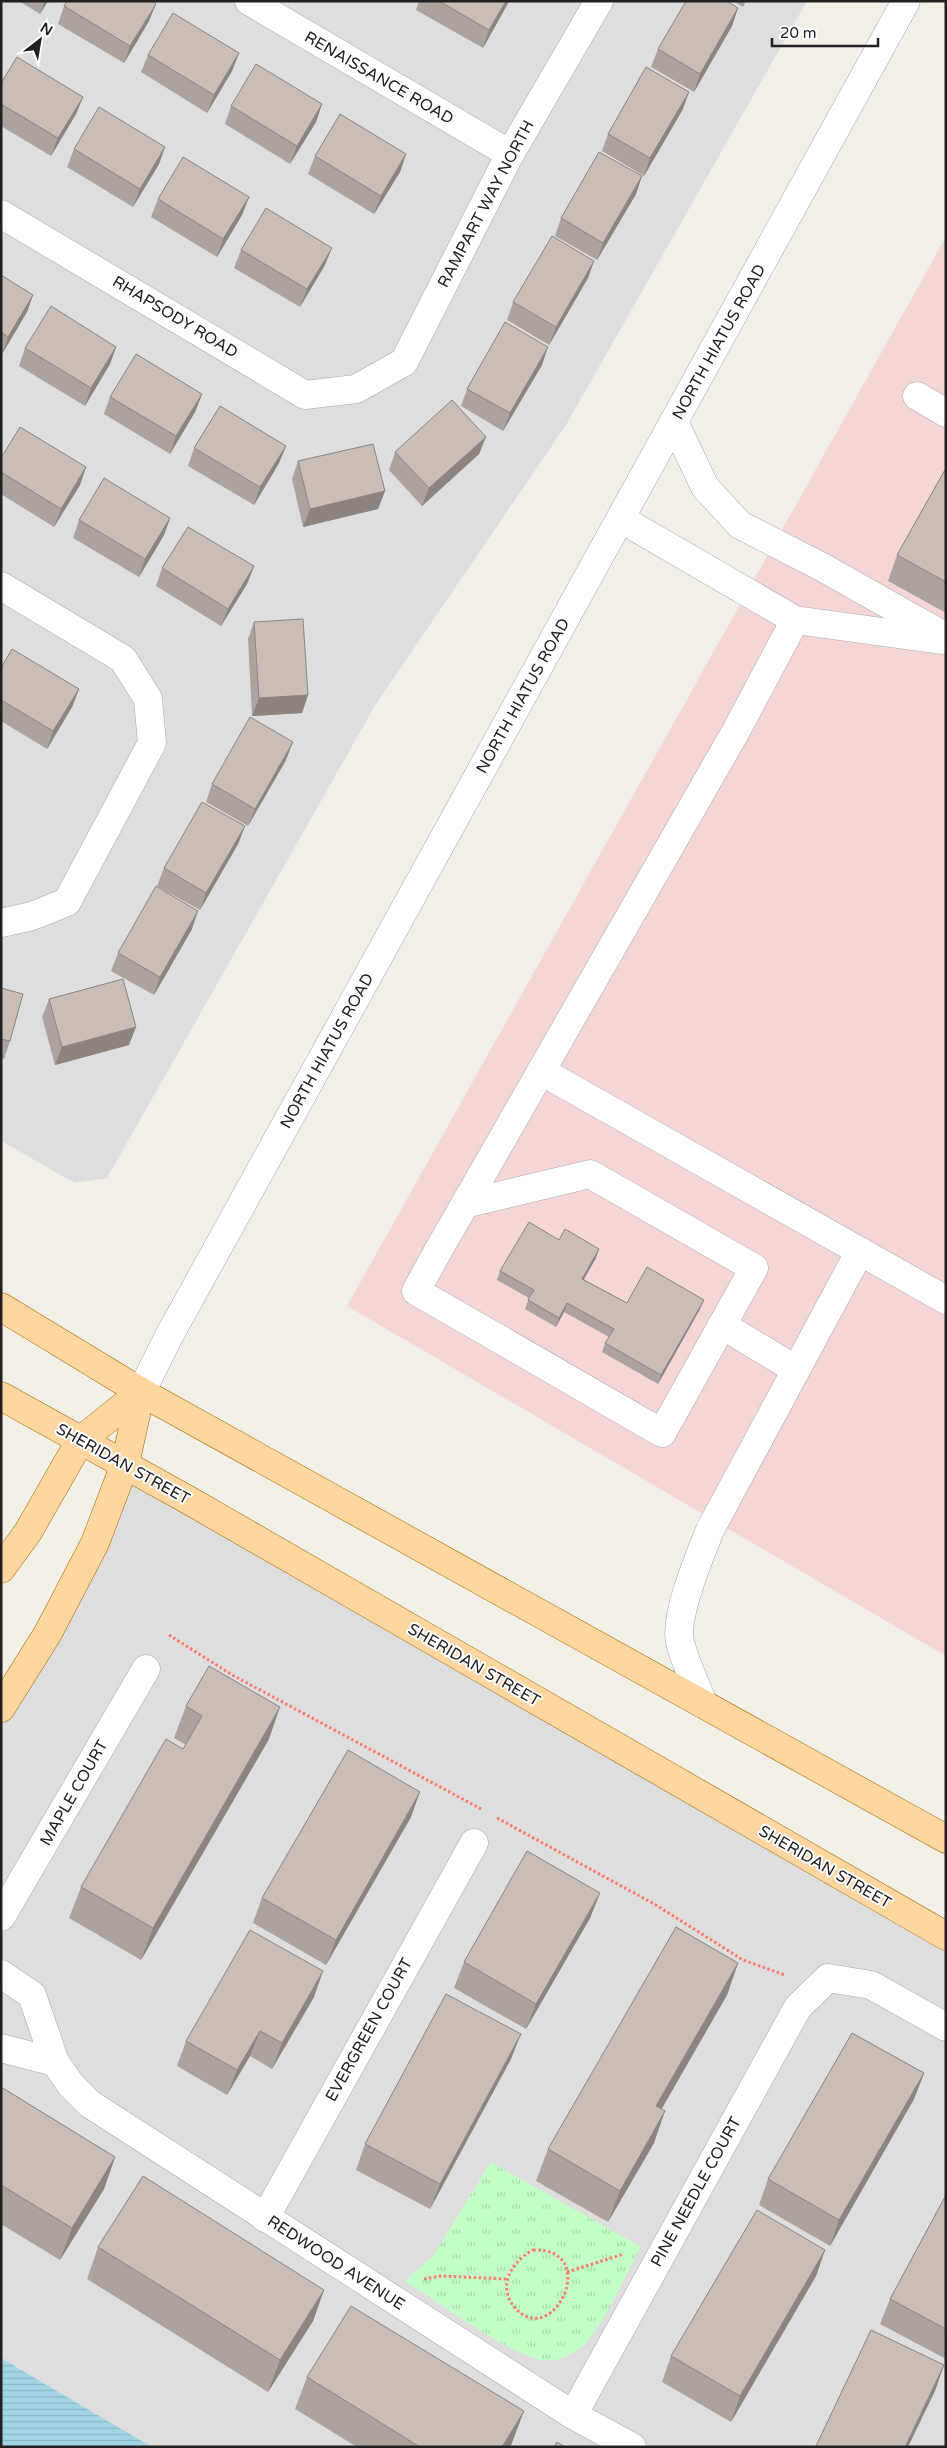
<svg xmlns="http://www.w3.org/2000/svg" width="947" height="2448" font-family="'Varela Round',sans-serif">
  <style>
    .residential { fill: #dfdede }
    .commercial { fill: #f4d7d5 }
    .park { fill: url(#park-tufts) }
    .water { fill: url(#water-rules) }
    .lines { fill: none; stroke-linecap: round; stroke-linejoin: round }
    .minor-casing { stroke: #a8a8a8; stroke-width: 29 }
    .major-casing { stroke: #9f6a00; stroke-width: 29 }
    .path { stroke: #ff7a6c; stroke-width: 3; stroke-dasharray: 2.5 2.5; stroke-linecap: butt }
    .minor { stroke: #fff; stroke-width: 28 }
    .major { stroke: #ffd6a0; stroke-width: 28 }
    .wall { fill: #aca39d }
    .shaded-wall { fill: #8c857f }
    .building { fill: #c8beb6; stroke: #8c857f }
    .labels { text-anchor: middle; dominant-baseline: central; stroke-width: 4; stroke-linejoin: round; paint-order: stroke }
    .street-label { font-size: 16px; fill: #212121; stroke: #fff }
  </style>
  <defs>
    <pattern id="park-tufts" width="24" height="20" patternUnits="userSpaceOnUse" patternTransform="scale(1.25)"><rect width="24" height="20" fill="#c2ffc6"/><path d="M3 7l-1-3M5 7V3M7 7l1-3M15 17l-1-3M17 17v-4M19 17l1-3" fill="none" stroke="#a6daaa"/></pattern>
    <pattern id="water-rules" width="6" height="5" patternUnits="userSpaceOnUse" patternTransform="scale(1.25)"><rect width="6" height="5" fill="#a4d5e4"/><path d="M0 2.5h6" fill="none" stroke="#8db7c3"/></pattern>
  </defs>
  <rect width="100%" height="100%" fill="#f2efe7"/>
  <g class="residential">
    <polygon points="1,1 807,1 566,425 376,704 107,1178 75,1183 1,1141"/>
    <polygon points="125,1464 946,1934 946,2447 152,2447 1,2358 1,1708"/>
  </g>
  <polygon class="commercial" points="946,237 946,1656 347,1306"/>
  <path class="park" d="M491,2162L641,2247C626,2273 604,2325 584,2345C573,2355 557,2362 542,2360C513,2357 434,2299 405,2281L433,2256Z"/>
  <polygon class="water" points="1,2358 152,2447 1,2447"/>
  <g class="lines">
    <g class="minor-casing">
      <g id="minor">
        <polyline points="249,1 510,154"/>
        <polyline points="1,214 305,395 356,389 404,362 510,154 599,1"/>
        <polyline points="917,396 946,413"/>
        <polyline points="674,422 705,487 740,525 822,567 946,637"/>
        <polyline points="621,519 795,620 941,640"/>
        <polyline points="1,586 123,659 148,699 152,743 67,902 32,916 1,923"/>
        <polyline points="541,1071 946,1300"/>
        <polyline points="465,1204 590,1174 754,1268 662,1433 416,1291 438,1251 736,731 795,620"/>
        <polyline points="722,1325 795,1369"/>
        <polyline points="141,1392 169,1336 906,1"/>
        <path d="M703,1704C696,1684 685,1663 680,1642C674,1616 700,1555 710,1530L860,1251"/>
        <polyline points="1,1917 146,1669"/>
        <polyline points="1,1974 32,1995 55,2062 71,2085 90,2104 573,2415 632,2447"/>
        <polyline points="1,2048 55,2062"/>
        <polyline points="265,2218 474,1843"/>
        <polyline points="573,2415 798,2007 828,1978 871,1985 946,2027"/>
      </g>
    </g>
    <g class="major-casing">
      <g id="major">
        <polyline points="1,1307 141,1392 946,1839"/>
        <polyline points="1,1396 190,1501 946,1936"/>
        <polyline points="1,1569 28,1532 80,1441 141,1392"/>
        <polyline points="1,1708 48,1633 95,1543 125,1464 141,1392"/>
      </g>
    </g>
    <g class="path">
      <polyline points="169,1635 234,1676 483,1810"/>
      <polyline points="497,1818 656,1905 743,1960 785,1975"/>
      <path d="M533,2250C601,2248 555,2347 517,2310C496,2289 510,2262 533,2250Z"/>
      <polyline points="567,2272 624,2254"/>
      <polyline points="424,2279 441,2276 506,2279"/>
    </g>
    <use href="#minor" class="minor"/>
    <use href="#major" class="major"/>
  </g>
  <g class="wall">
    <polygon points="19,1 48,1 40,14"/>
    <polygon points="419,1 509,1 507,5 483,48 416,10"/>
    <polygon points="733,1 746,1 743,7"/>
    <polygon points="64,6 149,21 124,63 58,24"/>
    <polygon points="738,8 732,26 694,92 651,67 658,49"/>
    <polygon points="239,53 232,71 207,113 141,72 148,55"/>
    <polygon points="1,83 83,97 76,114 51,156 1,126"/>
    <polygon points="322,104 316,122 290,164 225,124 231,106"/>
    <polygon points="683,109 644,176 602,151 608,134"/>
    <polygon points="165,147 159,164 133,207 67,167 74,149"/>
    <polygon points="406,154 400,172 374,214 308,174 315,156"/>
    <polygon points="642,176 636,194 597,260 555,236 561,218"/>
    <polygon points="249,197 242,215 217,257 151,217 158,199"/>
    <polygon points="241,250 325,265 300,307 234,268"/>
    <polygon points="594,261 588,278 549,345 507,320 513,302"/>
    <polygon points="1,275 33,295 27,312 2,354"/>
    <polygon points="116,347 110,364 85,406 19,366 25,348"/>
    <polygon points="542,365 503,431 461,406 467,389"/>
    <polygon points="202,394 195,412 170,454 104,414 110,397"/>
    <polygon points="286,446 279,463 254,505 188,466 194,448"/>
    <polygon points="395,452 479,454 422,506 389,470"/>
    <polygon points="1,458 86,467 80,485 54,527 1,494"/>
    <polygon points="298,461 385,491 378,509 303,527 292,479"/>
    <polygon points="946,468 946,613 888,581 897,555"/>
    <polygon points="170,518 164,535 139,577 73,538 79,520"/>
    <polygon points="254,566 247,584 221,626 156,586 162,568"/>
    <polygon points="254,622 308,695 302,713 252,716 248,639"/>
    <polygon points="1,668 79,689 72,707 47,749 1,721"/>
    <polygon points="286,760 248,826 206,802 212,784"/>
    <polygon points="245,826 238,844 200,910 157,886 164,868"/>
    <polygon points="192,929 154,995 111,971 118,953"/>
    <polygon points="1,988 10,1041 4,1059 1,1058"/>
    <polygon points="49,999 129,1045 55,1065 42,1017"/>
    <polygon points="559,1240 596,1258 583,1279 627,1303 700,1309 658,1384 602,1352 605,1343 609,1337 564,1312 556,1327 525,1309 529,1298 497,1280 500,1271"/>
    <polygon points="186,1706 269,1739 141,1960 69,1918 81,1887 186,1745 174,1738"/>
    <polygon points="411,1817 326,1965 253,1923 262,1898"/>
    <polygon points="600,1893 590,1918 526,2029 454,1988 464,1962"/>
    <polygon points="738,1963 727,1995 661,2109 654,2143 608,2222 536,2181 548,2149"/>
    <polygon points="314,1997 272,2069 250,2056 227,2095 177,2066 186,2041"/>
    <polygon points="511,2059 430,2209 356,2170 365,2144"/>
    <polygon points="924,2073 914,2099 830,2246 759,2205 768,2179"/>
    <polygon points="1,2087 115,2157 104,2189 60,2260 1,2224"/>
    <polygon points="946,2195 946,2359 880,2324 890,2299"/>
    <polygon points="98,2247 324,2290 313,2321 268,2392 87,2279"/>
    <polygon points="825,2250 816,2276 731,2422 662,2382 671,2356"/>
    <polygon points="307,2377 512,2443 510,2447 357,2447 295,2409"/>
  </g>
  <g class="shaded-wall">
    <polygon points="45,1 48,1 40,14"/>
    <polygon points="506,1 509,1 507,5 483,48 489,30"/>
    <polygon points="156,4 149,21 124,63 130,46"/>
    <polygon points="738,8 732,26 694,92 700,74"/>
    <polygon points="239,53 232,71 207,113 214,95"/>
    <polygon points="689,92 683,109 644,176 650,158"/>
    <polygon points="83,97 76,114 51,156 58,138"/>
    <polygon points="322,104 316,122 290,164 297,146"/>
    <polygon points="165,147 159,164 133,207 140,189"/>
    <polygon points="406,154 400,172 374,214 381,196"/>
    <polygon points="642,176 636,194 597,260 603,243"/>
    <polygon points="249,197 242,215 217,257 223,239"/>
    <polygon points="332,248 325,265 300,307 307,289"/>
    <polygon points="594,261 588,278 549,345 556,327"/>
    <polygon points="33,295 27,312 2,354 8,337"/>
    <polygon points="116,347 110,364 85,406 91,388"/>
    <polygon points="548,347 542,365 503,431 510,413"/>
    <polygon points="202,394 195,412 170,454 176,436"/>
    <polygon points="486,437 479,454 422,506 429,488"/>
    <polygon points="286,446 279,463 254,505 260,487"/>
    <polygon points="86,467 80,485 54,527 61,509"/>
    <polygon points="385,491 378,509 303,527 310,509"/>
    <polygon points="170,518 164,535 139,577 145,559"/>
    <polygon points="254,566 247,584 221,626 228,609"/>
    <polygon points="79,689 72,707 47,749 53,731"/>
    <polygon points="308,695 302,713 252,716 259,698"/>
    <polygon points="293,742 286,760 248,826 255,809"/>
    <polygon points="245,826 238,844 200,910 206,893"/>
    <polygon points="198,911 192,929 154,995 160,977"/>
    <polygon points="136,1027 129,1045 55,1065 62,1047"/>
    <polygon points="599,1249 596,1258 579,1288 582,1279"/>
    <polygon points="704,1300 700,1309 658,1384 661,1375"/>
    <polygon points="567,1303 564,1312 556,1327 559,1318"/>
    <polygon points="280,1707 269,1739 141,1960 153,1928"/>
    <polygon points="420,1792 411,1817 326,1965 336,1940"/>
    <polygon points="600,1893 590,1918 526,2029 536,2004"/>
    <polygon points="738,1963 727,1995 645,2138 656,2106"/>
    <polygon points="323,1971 314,1997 272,2069 282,2043"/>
    <polygon points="260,2031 250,2056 227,2095 237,2070"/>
    <polygon points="521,2034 511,2059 430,2209 440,2184"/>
    <polygon points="924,2073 914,2099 830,2246 839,2220"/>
    <polygon points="665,2111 654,2143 608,2222 620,2191"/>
    <polygon points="115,2157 104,2189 60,2260 72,2228"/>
    <polygon points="825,2250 816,2276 731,2422 740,2396"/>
    <polygon points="324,2290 313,2321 268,2392 280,2360"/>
    <polygon points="944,2365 935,2391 908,2447 905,2447"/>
    <polygon points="524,2411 512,2443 510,2447 502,2447"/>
  </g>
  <g class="building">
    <polygon points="67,1 152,1 156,4 130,46 64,6"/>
    <polygon points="439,1 506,1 489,30"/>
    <polygon points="686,1 727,1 738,8 700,74 658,49"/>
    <polygon points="173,13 239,53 214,95 148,55"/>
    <polygon points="17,57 83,97 58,138 1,104 1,83"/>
    <polygon points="256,64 322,104 297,146 231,106"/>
    <polygon points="646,67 689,92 650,158 608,134"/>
    <polygon points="99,107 165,147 140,189 74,149"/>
    <polygon points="340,114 406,154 381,196 315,156"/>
    <polygon points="599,152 642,176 603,243 561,218"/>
    <polygon points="183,157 249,197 223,239 158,199"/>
    <polygon points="266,208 332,248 307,289 241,250"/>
    <polygon points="552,236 594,261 556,327 513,302"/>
    <polygon points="1,275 33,295 8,337 1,332"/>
    <polygon points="51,306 116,347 91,388 25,348"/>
    <polygon points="505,322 548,347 510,413 467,389"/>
    <polygon points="136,354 202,394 176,436 110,397"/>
    <polygon points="452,400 486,437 429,488 395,452"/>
    <polygon points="220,406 286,446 260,487 194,448"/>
    <polygon points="20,427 86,467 61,509 1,472 1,458"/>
    <polygon points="373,444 385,491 310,509 298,461"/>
    <polygon points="946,468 946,582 897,555"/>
    <polygon points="104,478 170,518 145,559 79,520"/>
    <polygon points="188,527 254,566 228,609 162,568"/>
    <polygon points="303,619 308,695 259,698 254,622"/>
    <polygon points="12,649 79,689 53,731 1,700 1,668"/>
    <polygon points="250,717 293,742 255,809 212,784"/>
    <polygon points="202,802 245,826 206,893 164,868"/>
    <polygon points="156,886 198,911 160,977 118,953"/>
    <polygon points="123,979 136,1027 62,1047 49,999"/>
    <polygon points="1,988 23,994 10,1041 1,1039"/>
    <polygon points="529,1222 559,1240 565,1229 599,1249 582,1279 627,1303 647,1267 704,1300 661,1375 605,1343 614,1329 567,1303 559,1318 528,1300 534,1290 500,1271"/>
    <polygon points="209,1666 280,1707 153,1928 81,1887 166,1739 183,1749 202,1716 186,1706"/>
    <polygon points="348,1750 420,1792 336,1940 262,1898"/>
    <polygon points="527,1851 600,1893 536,2004 464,1962"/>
    <polygon points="676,1927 738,1963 656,2106 665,2111 620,2191 548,2149"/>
    <polygon points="250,1930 323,1971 282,2043 260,2031 237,2070 186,2041"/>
    <polygon points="446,1994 521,2034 440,2184 365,2144"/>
    <polygon points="852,2033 924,2073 839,2220 768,2179"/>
    <polygon points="1,2087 115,2157 72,2228 1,2185"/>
    <polygon points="143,2176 324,2290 280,2360 98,2247"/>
    <polygon points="946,2195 946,2329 890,2299"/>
    <polygon points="757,2210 825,2250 740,2396 671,2356"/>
    <polygon points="351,2306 524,2411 502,2447 420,2447 307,2377"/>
    <polygon points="871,2330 944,2365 905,2447 818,2447 816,2446"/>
    <polygon points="557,2442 565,2447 554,2447"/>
  </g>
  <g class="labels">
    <g class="street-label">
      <text transform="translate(379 78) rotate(30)">RENAISSANCE ROAD</text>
      <text transform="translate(486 204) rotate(-62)">RAMPART WAY NORTH</text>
      <text transform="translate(175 317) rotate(31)">RHAPSODY ROAD</text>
      <text transform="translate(719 342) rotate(-61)">NORTH HIATUS ROAD</text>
      <text transform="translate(523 696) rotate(-61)">NORTH HIATUS ROAD</text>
      <text transform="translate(327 1051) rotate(-61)">NORTH HIATUS ROAD</text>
      <text transform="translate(123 1464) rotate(29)">SHERIDAN STREET</text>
      <text transform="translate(474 1665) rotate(30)">SHERIDAN STREET</text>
      <text transform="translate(74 1793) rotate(-60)">MAPLE COURT</text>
      <text transform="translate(825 1867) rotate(30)">SHERIDAN STREET</text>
      <text transform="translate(369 2030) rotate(-61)">EVERGREEN COURT</text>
      <text transform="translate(696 2192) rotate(-61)">PINE NEEDLE COURT</text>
      <text transform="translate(336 2263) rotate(33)">REDWOOD AVENUE</text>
    </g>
  </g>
  <rect width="947" height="2448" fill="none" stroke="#212121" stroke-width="5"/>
  <g transform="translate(40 40) rotate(31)" stroke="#ffffff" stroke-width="4" paint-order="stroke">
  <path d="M0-4L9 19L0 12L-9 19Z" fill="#212121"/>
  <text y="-8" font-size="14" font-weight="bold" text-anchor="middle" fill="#212121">N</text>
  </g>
  <path d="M772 38v8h106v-8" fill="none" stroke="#212121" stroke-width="2.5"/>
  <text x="780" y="38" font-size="15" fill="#212121" stroke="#ffffff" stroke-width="4" paint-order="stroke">20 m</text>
</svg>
